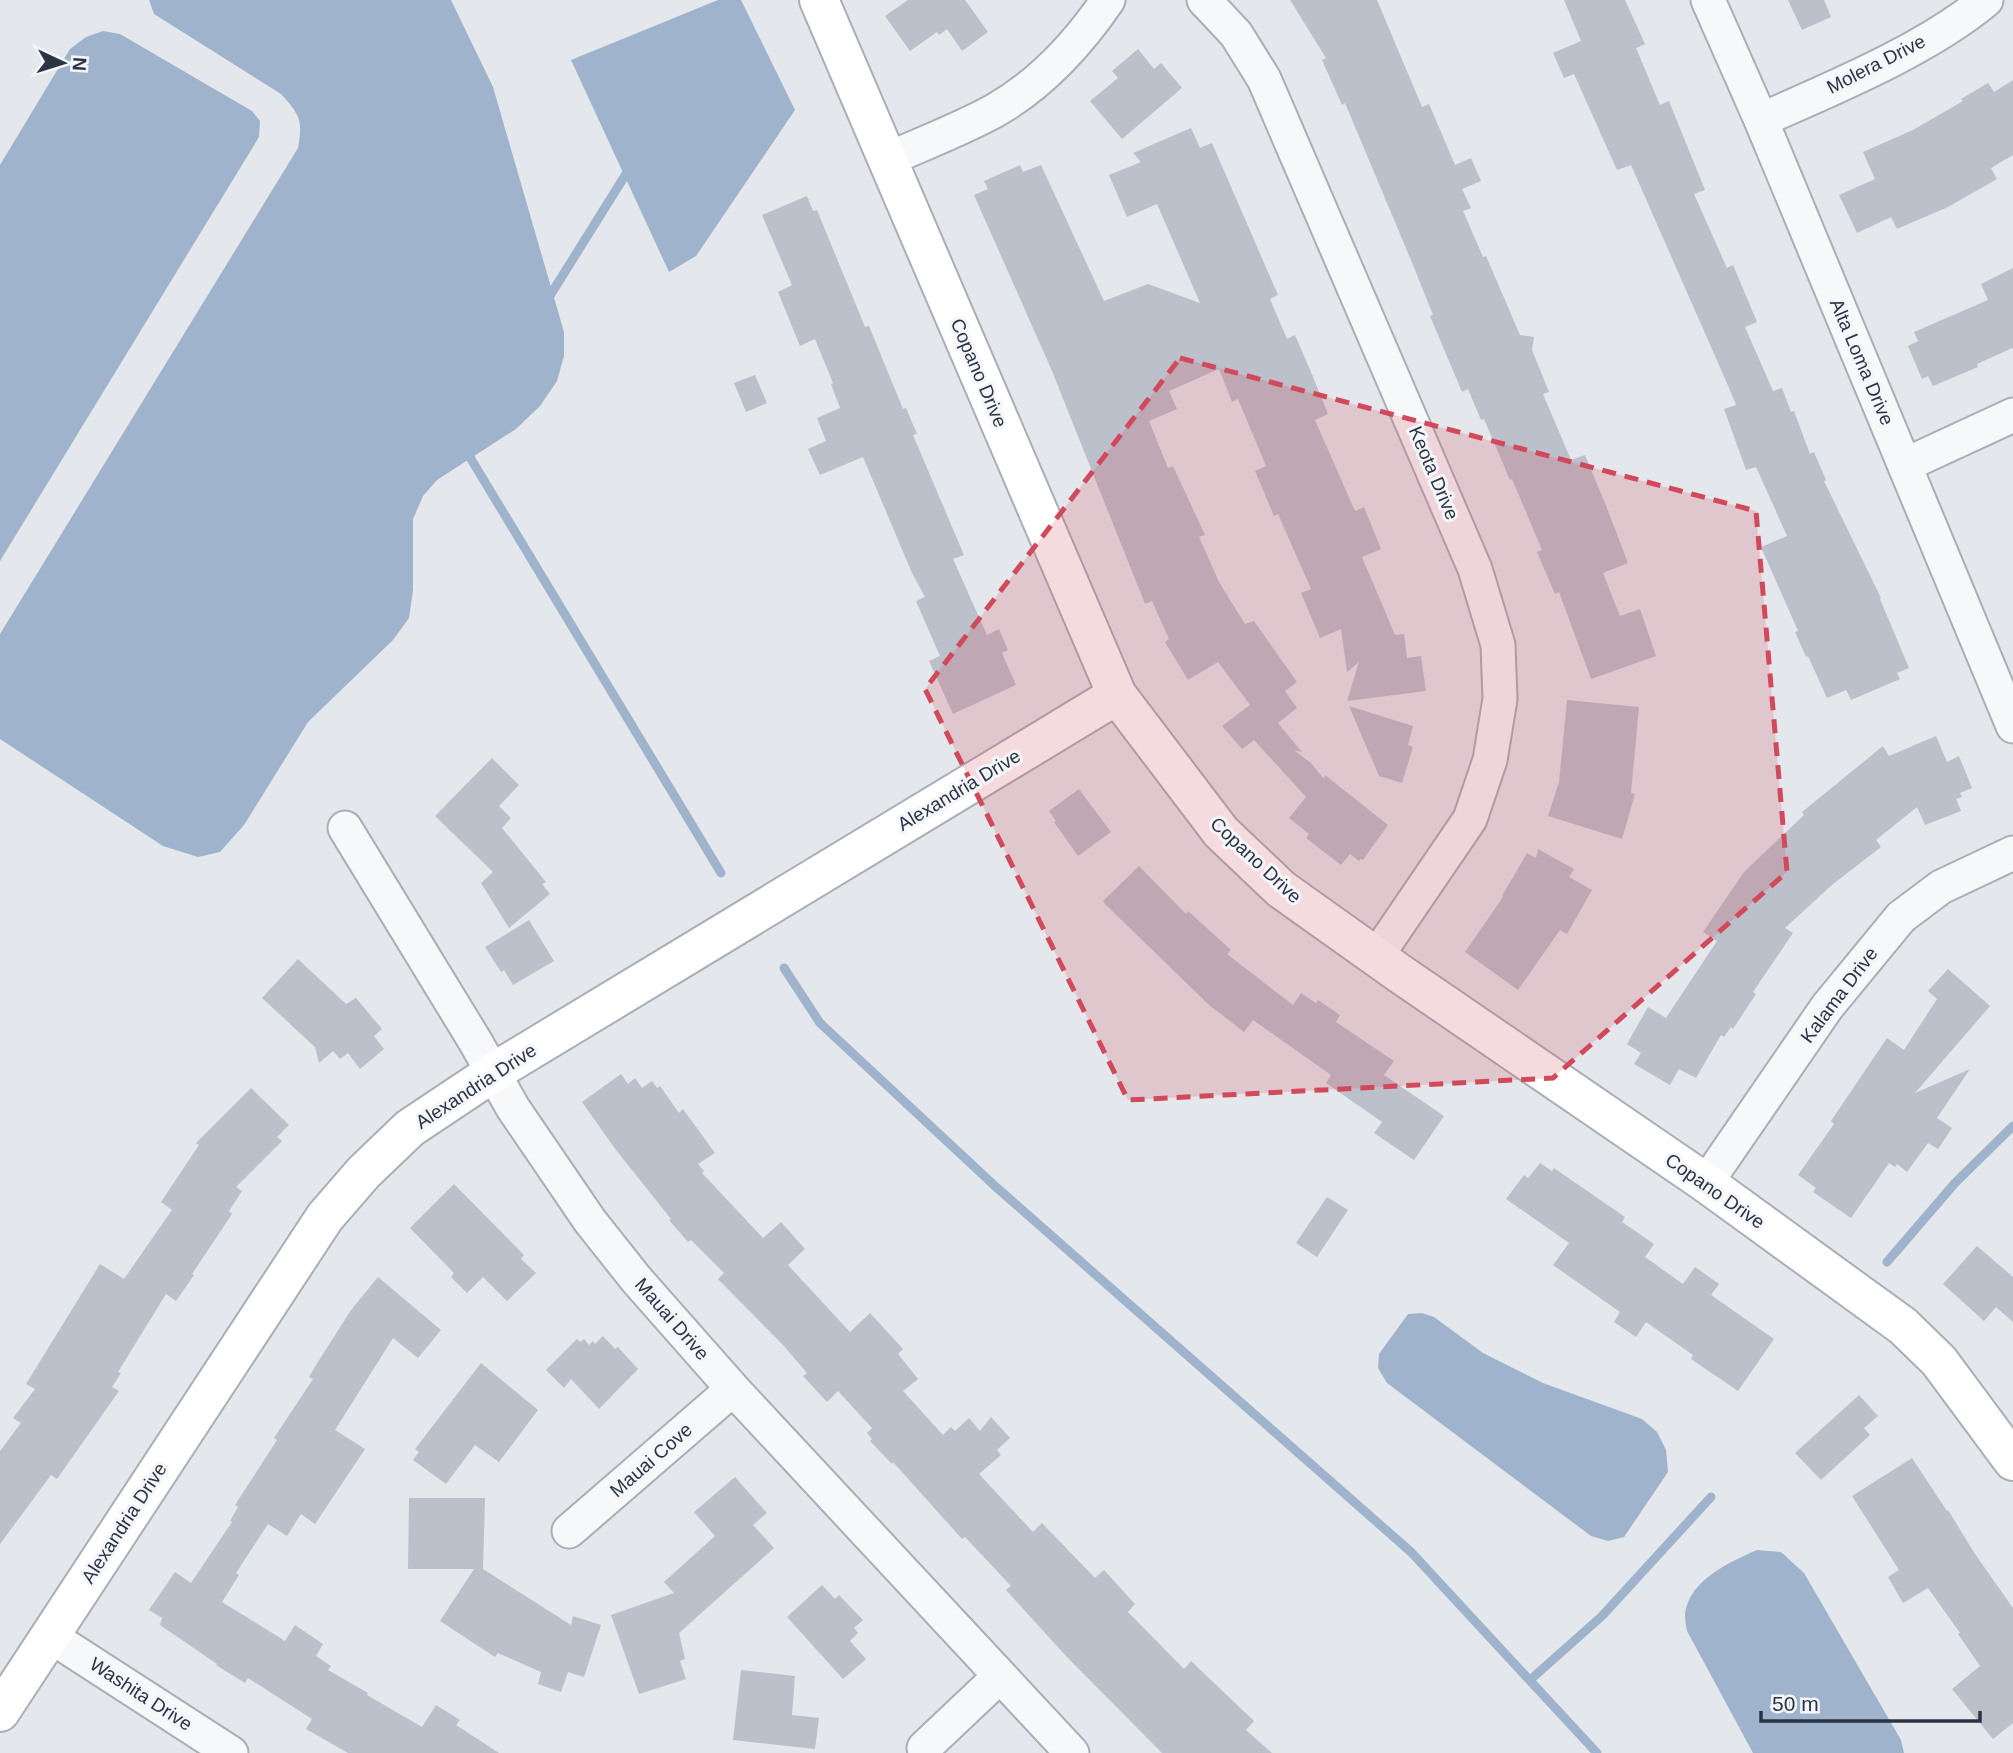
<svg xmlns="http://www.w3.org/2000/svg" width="2013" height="1753" font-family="Helvetica,sans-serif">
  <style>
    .water { fill: #9fb4cc }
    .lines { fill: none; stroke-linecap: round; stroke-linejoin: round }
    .stream { stroke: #9fb4cc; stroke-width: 9 }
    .building { fill: #bbc0ca }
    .street-casing { stroke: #a9aeb7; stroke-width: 37 }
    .secondary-casing { stroke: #a9aeb7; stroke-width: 42 }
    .street { stroke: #f7f8fa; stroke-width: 33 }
    .secondary { stroke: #fff; stroke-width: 38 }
    .marked { fill: #d1495b; fill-opacity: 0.2; stroke: #d1495b; stroke-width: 5; stroke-dasharray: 14 9; stroke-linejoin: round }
    .labels { text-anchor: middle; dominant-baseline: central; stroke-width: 6; stroke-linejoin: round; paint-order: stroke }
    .street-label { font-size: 19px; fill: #2b3445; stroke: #f4f6f9 }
  </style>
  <rect width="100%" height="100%" fill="#e4e7ec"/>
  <g class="water">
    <path d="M149,0H451L493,87L564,332V356L557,381L540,406L516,429L437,480L423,496L413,519V590L409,618L393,640L308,722L244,825L220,852L198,857L163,846L0,739V634L298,148C303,120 300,115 281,94L154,14Z"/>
    <polygon points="718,0 741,0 795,110 696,256 669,272 571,60"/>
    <polygon points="103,31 120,34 252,111 260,121 259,137 0,561 0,165 70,49 86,37"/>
    <polygon points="1422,1313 1434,1317 1483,1353 1543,1383 1642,1419 1657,1432 1666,1450 1668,1472 1624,1537 1608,1541 1591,1536 1387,1383 1378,1368 1379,1354 1408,1314"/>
    <path d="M1757,1550L1781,1552L1804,1573L1901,1740L1904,1753H1753L1687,1631C1686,1626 1685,1619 1685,1614C1689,1580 1730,1562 1757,1550Z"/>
  </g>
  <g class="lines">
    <g class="stream">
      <polyline points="546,302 631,166"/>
      <polyline points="468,448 471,459 721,873"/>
      <polyline points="784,968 820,1023 996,1187 1411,1552 1597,1753"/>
      <polyline points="1887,1262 1955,1183 2013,1126"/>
      <polyline points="1530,1680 1602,1616 1711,1497"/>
    </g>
  </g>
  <g class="building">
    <polygon points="908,0 965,0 988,32 962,51 947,29 939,35 937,32 910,51 885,16"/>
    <polygon points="1290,0 1377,0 1422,107 1429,104 1455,165 1471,158 1481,181 1462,189 1471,208 1463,211 1483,257 1486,256 1520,335 1534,337 1532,350 1549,392 1543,394 1571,460 1585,455 1607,508 1628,563 1603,573 1620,616 1640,609 1656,656 1591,679 1559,592 1555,594 1537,552 1542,550 1512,479 1510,480 1484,419 1481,420 1468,389 1462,392 1430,316 1433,315 1413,265 1345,103 1342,105 1322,60 1326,58"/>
    <polygon points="1564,0 1625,0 1645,44 1636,48 1660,105 1669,101 1705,190 1694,194 1727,268 1733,265 1757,322 1745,327 1773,391 1782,388 1791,412 1794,411 1810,454 1814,452 1826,480 1824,481 1881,598 1880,599 1909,668 1897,673 1900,679 1851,700 1846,690 1827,698 1808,656 1806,657 1795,632 1798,631 1761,547 1787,536 1756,467 1746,470 1724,409 1736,405 1726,381 1631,165 1617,170 1574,74 1564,78 1553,53 1581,41"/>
    <polygon points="1788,0 1824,0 1831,17 1802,30"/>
    <polygon points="1138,49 1154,69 1161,63 1182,88 1122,139 1090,101 1118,78 1112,71"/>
    <polygon points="2013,80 2013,155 1991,168 1997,179 1948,207 1897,229 1891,217 1857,233 1839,195 1875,179 1863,152 1913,130 1963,101 1961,99 1988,83 1994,92"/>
    <polygon points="1191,128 1200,148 1212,143 1278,295 1270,299 1287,339 1295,335 1311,372 1328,414 1315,420 1355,511 1364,507 1381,549 1362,557 1395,635 1404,634 1407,658 1421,656 1426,691 1347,701 1359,662 1347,672 1341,629 1320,638 1301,593 1311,589 1278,514 1274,516 1255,471 1266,466 1238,399 1232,402 1219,369 1169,391 1177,409 1149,421 1168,468 1173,466 1205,535 1199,537 1219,582 1245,624 1254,621 1297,682 1285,691 1297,708 1278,723 1302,752 1294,750 1312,764 1324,779 1325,775 1388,825 1363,860 1361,859 1359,861 1350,854 1341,865 1306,838 1309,834 1289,818 1306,797 1254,740 1242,749 1222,726 1250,705 1218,662 1188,680 1165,642 1169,639 1152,601 1145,604 1052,371 974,195 988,189 984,181 1020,165 1023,172 1041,165 1104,301 1148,284 1200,303 1157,204 1127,217 1109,175 1141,162 1133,153"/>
    <polygon points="807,196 813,211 817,210 865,327 869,326 903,409 906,408 917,434 913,435 964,555 953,559 987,635 999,629 1008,650 1002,653 1016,685 953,714 929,661 940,656 916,601 925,597 912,573 863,457 820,475 808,449 826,441 817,418 840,408 831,384 833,383 815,339 800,346 778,292 792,285 762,215"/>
    <polygon points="2013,268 2013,350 2012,348 1977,364 1978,367 1933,386 1928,376 1922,379 1908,346 1918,341 1914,332 1988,300 1981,284"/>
    <polygon points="755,375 767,403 746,412 734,383"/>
    <polygon points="1567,700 1639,707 1631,793 1635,794 1622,839 1548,816 1559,782"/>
    <polygon points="1349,706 1413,726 1408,745 1413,747 1402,783 1379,776"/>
    <polygon points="1936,736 1947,762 1959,756 1972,788 1960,793 1962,797 1956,799 1961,811 1925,825 1917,807 1876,840 1881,847 1833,884 1785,928 1793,933 1753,992 1756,994 1733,1029 1731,1027 1724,1037 1721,1035 1696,1078 1679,1069 1670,1085 1634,1064 1641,1053 1627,1044 1648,1007 1666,1018 1717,941 1703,932 1744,872 1804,815 1802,812 1883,746 1889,756"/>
    <polygon points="492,758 519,785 499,806 511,818 502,828 546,882 542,884 550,894 509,928 481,883 493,872 435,816"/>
    <polygon points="1079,789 1111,832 1078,856 1054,822 1056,821 1049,811"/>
    <polygon points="1538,849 1574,869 1569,877 1592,890 1567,934 1560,930 1518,990 1465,952 1503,897 1502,896 1527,853 1536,858"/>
    <polygon points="1139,866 1186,914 1188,911 1231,950 1227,954 1293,1005 1301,993 1316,1003 1318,1000 1340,1015 1336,1022 1394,1061 1384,1075 1444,1116 1414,1160 1374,1133 1382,1122 1326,1083 1331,1075 1253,1020 1244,1032 1209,1005 1105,904 1103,901"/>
    <polygon points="529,920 554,961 513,985 504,970 501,972 485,947"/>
    <polygon points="298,959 346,1004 356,998 382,1029 374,1036 384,1049 360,1069 348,1053 340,1059 333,1051 319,1063 315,1047 262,998"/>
    <polygon points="1948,969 1990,1006 1915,1093 1970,1069 1937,1118 1952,1128 1938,1149 1928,1143 1907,1172 1897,1164 1895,1167 1889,1163 1851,1218 1813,1192 1816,1188 1798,1175 1834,1124 1831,1121 1887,1038 1904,1050 1937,999 1928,991"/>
    <polygon points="621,1074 628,1084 635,1078 642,1088 652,1081 657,1088 660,1086 679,1113 683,1109 715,1153 698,1164 704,1171 702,1173 763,1238 781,1222 805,1249 788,1265 850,1332 870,1313 903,1349 898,1354 918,1379 903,1391 943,1435 951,1427 955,1431 969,1418 980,1431 991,1417 1010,1438 997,1450 1001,1455 979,1474 1033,1532 1042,1523 1095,1578 1104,1570 1135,1604 1128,1612 1184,1669 1191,1661 1254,1721 1246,1730 1272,1753 1162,1753 1065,1655 1006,1590 1011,1586 965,1537 962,1539 893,1462 892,1464 870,1441 872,1439 867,1433 872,1428 838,1391 827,1402 803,1376 807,1373 783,1345 718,1279 724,1273 691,1240 688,1242 669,1220 671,1219 616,1150 582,1102"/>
    <polygon points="251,1088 289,1125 277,1137 282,1141 236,1187 242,1191 229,1211 232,1214 192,1274 194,1275 176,1301 166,1294 118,1372 121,1373 112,1387 119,1391 57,1479 51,1475 0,1544 0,1451 21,1423 13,1418 35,1389 26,1384 100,1264 124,1279 172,1210 161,1202 199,1145 196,1143"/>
    <polygon points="1540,1163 1552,1171 1554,1168 1625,1217 1622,1222 1654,1244 1645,1257 1683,1284 1695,1267 1719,1284 1711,1295 1774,1339 1738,1391 1691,1359 1693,1355 1646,1322 1636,1337 1614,1322 1620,1312 1553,1265 1569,1243 1506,1199 1524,1175 1528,1178"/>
    <polygon points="454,1184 524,1255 521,1259 536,1273 507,1301 483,1277 467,1293 451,1277 454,1273 410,1228"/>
    <polygon points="1327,1197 1348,1210 1317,1257 1296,1243"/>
    <polygon points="1977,1246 2013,1277 2013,1322 1996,1307 1984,1321 1943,1284"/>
    <polygon points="378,1277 441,1330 418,1358 393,1338 335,1430 365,1449 315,1524 301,1514 287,1536 268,1524 236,1573 239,1575 222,1602 285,1641 295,1625 323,1644 316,1656 331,1666 328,1670 368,1693 367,1695 422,1727 436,1705 460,1720 456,1725 499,1753 348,1753 306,1729 312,1719 248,1678 245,1683 216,1665 217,1664 160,1625 162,1618 149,1610 175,1572 191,1583 232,1522 230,1521 238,1507 235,1505 277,1440 274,1438 313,1379 309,1377 316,1365 351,1310"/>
    <polygon points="603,1336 615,1349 618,1347 638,1369 599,1409 571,1379 564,1388 546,1370 577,1339 580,1342 584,1339 589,1345 593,1341 595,1344"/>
    <polygon points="481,1363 538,1410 499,1462 475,1445 446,1484 413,1460 419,1452 415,1449"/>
    <polygon points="1859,1395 1878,1416 1864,1428 1870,1435 1821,1480 1795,1453"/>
    <polygon points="1912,1458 1947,1511 1948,1510 1975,1554 2013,1608 2013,1723 1993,1739 1952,1689 1980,1666 1958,1634 1960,1633 1928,1588 1903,1603 1888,1577 1899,1570 1852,1496"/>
    <polygon points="735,1477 767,1513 753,1525 774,1548 679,1633 685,1659 680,1661 686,1679 639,1694 611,1615 674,1593 664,1582 715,1536 694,1512"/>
    <polygon points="409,1498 485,1498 483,1569 571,1625 573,1616 601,1625 584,1677 568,1672 561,1692 538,1684 541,1672 498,1653 495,1657 440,1621 474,1569 408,1569"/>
    <polygon points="822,1585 835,1599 839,1595 863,1620 854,1628 858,1633 850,1641 866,1659 843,1679 787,1617"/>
    <polygon points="741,1670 795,1676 792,1715 819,1718 815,1749 733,1740"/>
  </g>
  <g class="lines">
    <g class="street-casing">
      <g id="street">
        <polyline points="1204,0 1236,34 1264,79 1475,569 1498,645 1500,699 1490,760 1470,819 1376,957"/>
        <polyline points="1708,0 1761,120 2013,726"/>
        <path d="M1761,120C1833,88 1926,50 1986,0"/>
        <path d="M886,160C922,144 959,130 994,111C1040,85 1078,44 1108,0"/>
        <polyline points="1905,465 2013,415"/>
        <polyline points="345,828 475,1041 513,1108 590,1221 636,1279 733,1389 1072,1753"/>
        <polyline points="1706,1183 1827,1007 1901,917 1941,887 2013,853"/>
        <polyline points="569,1531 733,1389"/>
        <polyline points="50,1636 231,1753"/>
        <polyline points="924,1748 999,1677"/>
      </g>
    </g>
    <g class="secondary-casing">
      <g id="secondary">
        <polyline points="819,0 1117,695 1221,832 1281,889 1399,973 1706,1183 1903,1326 1939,1361 2013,1461"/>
        <polyline points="0,1712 325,1217 364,1172 410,1128 494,1072 1117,695"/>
      </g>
    </g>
    <use href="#street" class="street"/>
    <use href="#secondary" class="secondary"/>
  </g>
  <path class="marked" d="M1180,358L1756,511L1787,872L1553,1078L1128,1100L925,689Z"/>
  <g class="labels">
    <g class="street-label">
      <text transform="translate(1876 64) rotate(-27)">Molera Drive</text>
      <text transform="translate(1862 362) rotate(67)">Alta Loma Drive</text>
      <text transform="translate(979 373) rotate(67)">Copano Drive</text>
      <text transform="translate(1434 473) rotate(67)">Keota Drive</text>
      <text transform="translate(959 790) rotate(-31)">Alexandria Drive</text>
      <text transform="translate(1256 860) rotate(43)">Copano Drive</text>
      <text transform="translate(1839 995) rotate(-53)">Kalama Drive</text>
      <text transform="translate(476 1086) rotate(-33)">Alexandria Drive</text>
      <text transform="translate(1715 1191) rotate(35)">Copano Drive</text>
      <text transform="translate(672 1319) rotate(49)">Mauai Drive</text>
      <text transform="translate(651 1460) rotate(-41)">Mauai Cove</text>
      <text transform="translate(124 1523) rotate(-57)">Alexandria Drive</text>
      <text transform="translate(141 1694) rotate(33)">Washita Drive</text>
    </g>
  </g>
  <g transform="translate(63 63) rotate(94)" stroke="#f4f6f9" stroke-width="5" paint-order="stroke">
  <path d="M0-5L12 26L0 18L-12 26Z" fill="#2b3445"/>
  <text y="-10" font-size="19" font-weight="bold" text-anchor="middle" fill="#2b3445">N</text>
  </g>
  <path d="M1761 1711v10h219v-10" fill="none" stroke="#2b3445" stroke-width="3.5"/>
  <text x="1772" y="1711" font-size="21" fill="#2b3445" stroke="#f4f6f9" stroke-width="5" paint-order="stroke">50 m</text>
</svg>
